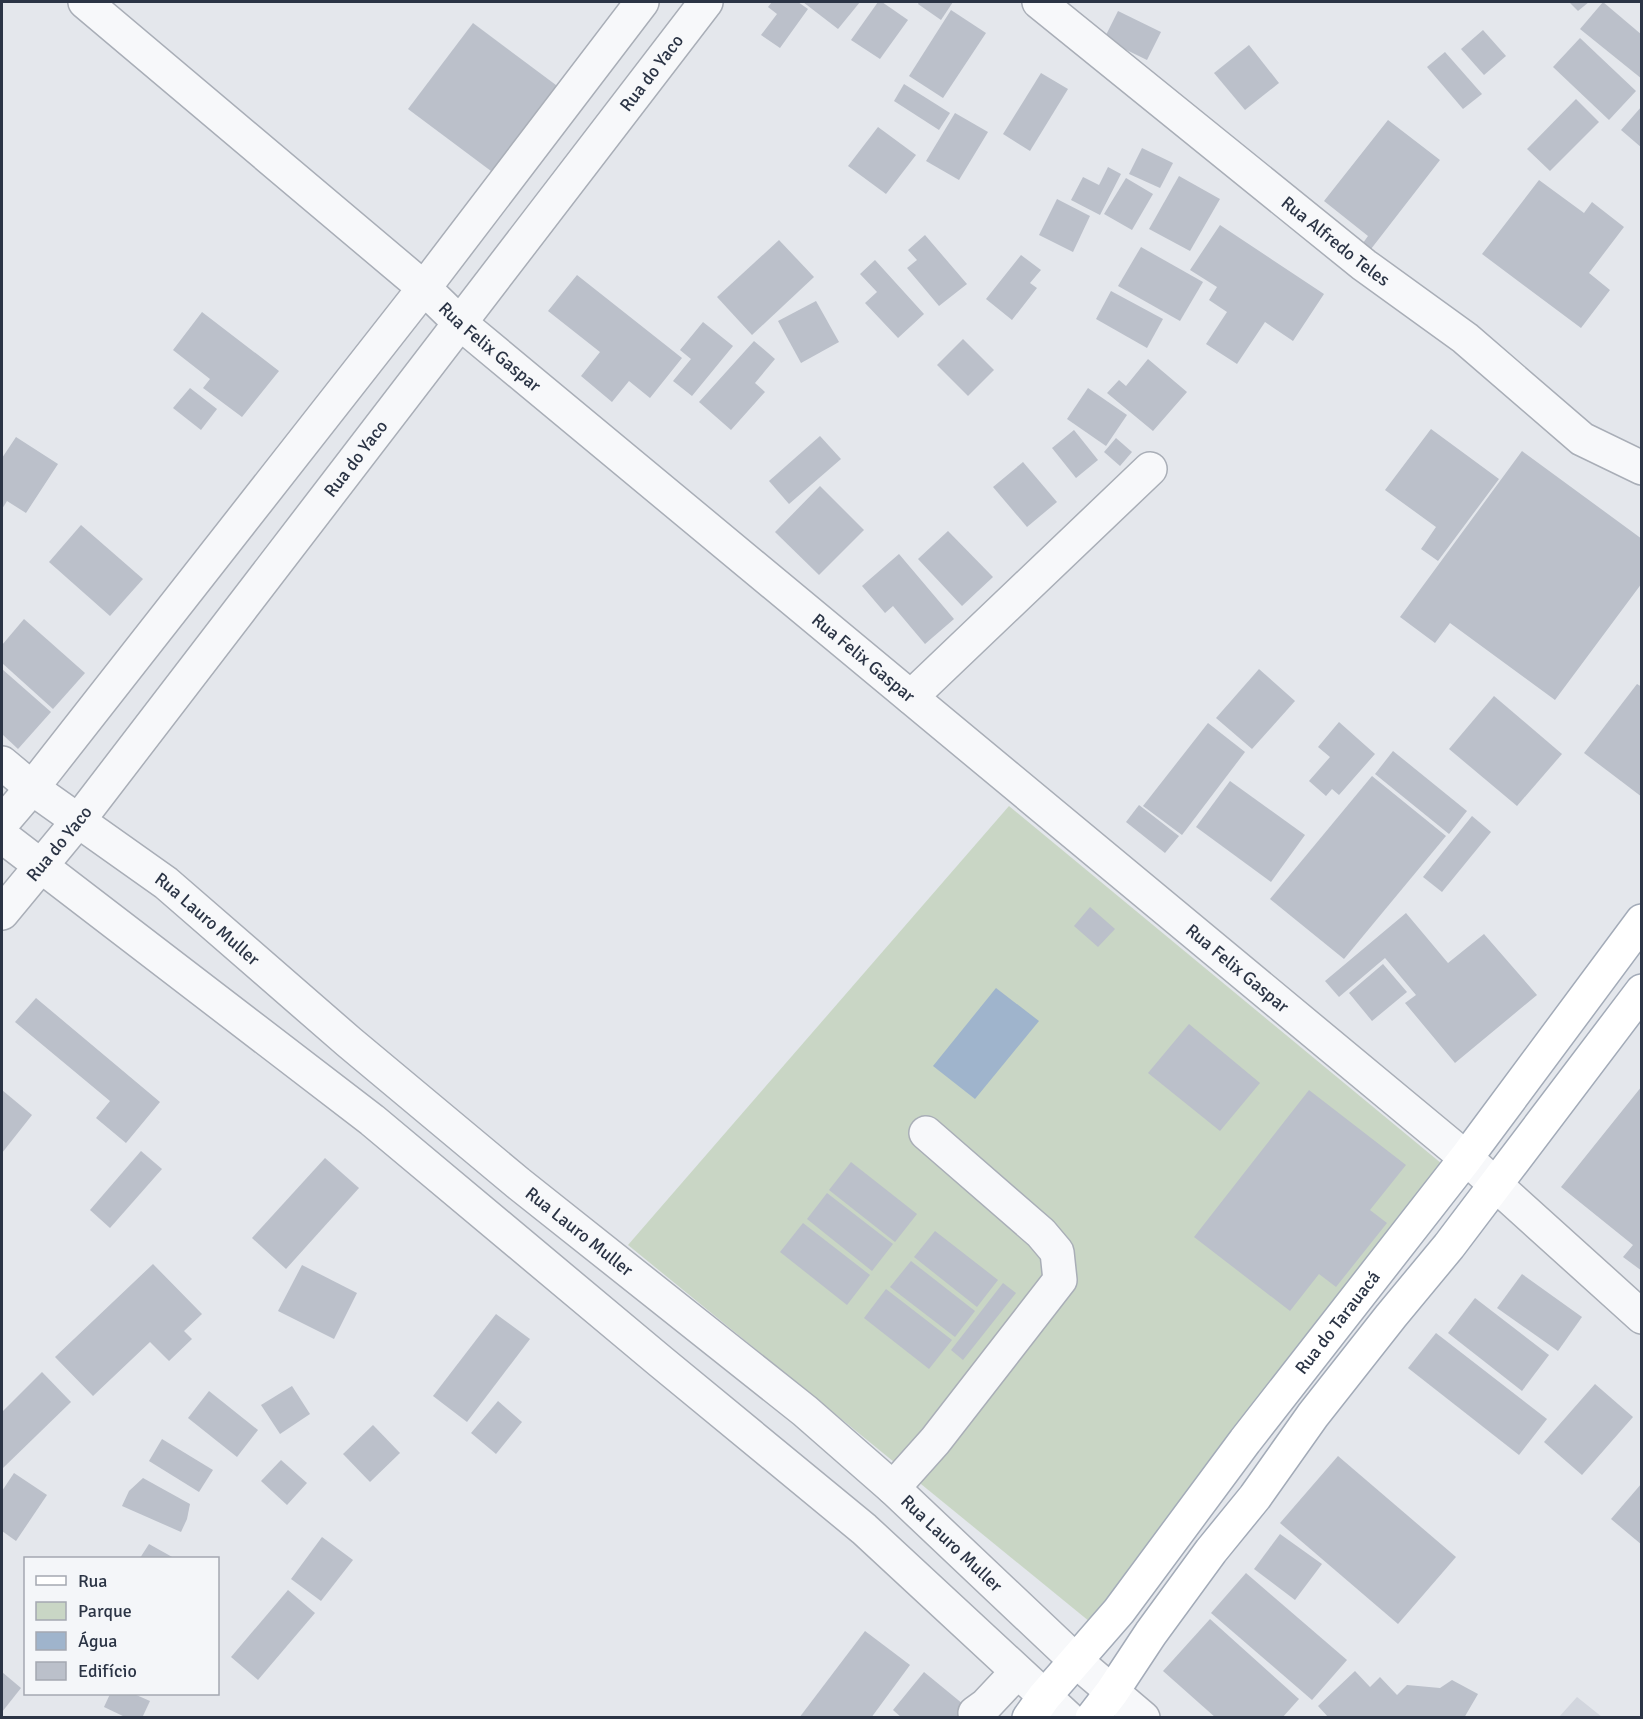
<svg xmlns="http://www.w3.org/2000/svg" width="1643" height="1719" font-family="Signika,sans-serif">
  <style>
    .built { fill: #d2d6de }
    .green { fill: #c9d6c5 }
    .water { fill: #9fb4cc }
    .building { fill: #bbc0ca }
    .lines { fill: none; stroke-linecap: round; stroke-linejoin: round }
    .minor-casing { stroke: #a9aeb7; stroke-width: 36 }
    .major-casing { stroke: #a3abb8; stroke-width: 36 }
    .minor { stroke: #f7f8fa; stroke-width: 33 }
    .major { stroke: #fff; stroke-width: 33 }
    .labels { text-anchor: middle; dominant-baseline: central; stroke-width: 5; stroke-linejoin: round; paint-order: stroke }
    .street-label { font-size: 18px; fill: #2b3445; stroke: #f4f6f9 }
  </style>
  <rect width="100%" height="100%" fill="#e4e7ec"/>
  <polygon class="built" points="1577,1697 1602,1717 1559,1717"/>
  <polygon class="green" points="1009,806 1453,1173 1095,1626 628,1245"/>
  <polygon class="water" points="996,988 1039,1021 975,1099 933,1066"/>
  <g class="building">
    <polygon points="772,2 798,2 808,9 780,48 761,35 777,14 768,7"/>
    <polygon points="803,2 860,2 838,29"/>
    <polygon points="878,2 882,2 908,20 880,59 851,40"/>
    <polygon points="919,2 953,2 941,20 918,4"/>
    <polygon points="1569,2 1589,2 1578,11"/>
    <polygon points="1603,2 1642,35 1642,79 1580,29"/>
    <polygon points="951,10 986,33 943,98 909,76"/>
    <polygon points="1118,11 1161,32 1147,60 1104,39"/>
    <polygon points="473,23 564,91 499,177 408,109"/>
    <polygon points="1483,30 1506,56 1484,75 1461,49"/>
    <polygon points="1580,38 1636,91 1609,120 1553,67"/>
    <polygon points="1249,45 1279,83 1245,110 1214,73"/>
    <polygon points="1445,52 1482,94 1463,109 1427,67"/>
    <polygon points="1041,73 1068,89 1030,151 1003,134"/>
    <polygon points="904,84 950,113 939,130 894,101"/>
    <polygon points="1576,99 1599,122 1550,171 1527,149"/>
    <polygon points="1642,106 1642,148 1621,130"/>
    <polygon points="955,113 988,132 959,180 926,161"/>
    <polygon points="1388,120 1440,160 1371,249 1363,243 1368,236 1324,201"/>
    <polygon points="878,127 916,155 886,194 848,166"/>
    <polygon points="1142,148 1173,163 1160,188 1129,174"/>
    <polygon points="1108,167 1121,174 1100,215 1071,200 1083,177 1099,185"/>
    <polygon points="1179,176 1220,199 1190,251 1149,229"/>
    <polygon points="1126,178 1153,194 1132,230 1104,214"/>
    <polygon points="1539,180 1584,213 1592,202 1624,227 1589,273 1610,290 1581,328 1482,254"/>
    <polygon points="1057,199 1090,216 1073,252 1039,235"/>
    <polygon points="1220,225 1324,294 1293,341 1265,322 1237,364 1206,344 1227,312 1209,300 1217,287 1190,270"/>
    <polygon points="925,235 967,284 939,306 907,268 917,260 908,250"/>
    <polygon points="779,240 814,277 752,335 717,297"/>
    <polygon points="1141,247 1203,282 1180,321 1118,286"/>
    <polygon points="1021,255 1041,270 1030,283 1037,288 1012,320 986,299"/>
    <polygon points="875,260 924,314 898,338 865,303 877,292 860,274"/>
    <polygon points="577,275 682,358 650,398 629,381 612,402 581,376 600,352 548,311"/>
    <polygon points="1111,291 1163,319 1147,348 1096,319"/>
    <polygon points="816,301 839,342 801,363 778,321"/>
    <polygon points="202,312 279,371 242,417 203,388 210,379 173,350"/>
    <polygon points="703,322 733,346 692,396 673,381 691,359 680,350"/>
    <polygon points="963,339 994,370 968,396 937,365"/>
    <polygon points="754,341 775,359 755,383 765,392 731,430 699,402"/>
    <polygon points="1148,359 1187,392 1153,431 1107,393 1119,380 1126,386"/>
    <polygon points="190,388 217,409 201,430 173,408"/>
    <polygon points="1088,388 1127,415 1106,446 1067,419"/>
    <polygon points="1431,429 1499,479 1438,561 1421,549 1436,527 1385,490"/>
    <polygon points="1074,430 1098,460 1076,478 1052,448"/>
    <polygon points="820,436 841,459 789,504 769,481"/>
    <polygon points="16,437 58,464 26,513 7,501 2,509 2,458"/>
    <polygon points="1116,438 1132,452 1120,466 1104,452"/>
    <polygon points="1522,451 1642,539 1642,583 1555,700 1450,623 1435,643 1400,617"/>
    <polygon points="1023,462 1057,502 1027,527 993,487"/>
    <polygon points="820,486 864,530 819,575 775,532"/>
    <polygon points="81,525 143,579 110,616 49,562"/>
    <polygon points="948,531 993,577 962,606 918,559"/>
    <polygon points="899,554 954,619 925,644 893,606 885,613 862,586"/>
    <polygon points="24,619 85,673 53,709 2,663 2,645"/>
    <polygon points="2,669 51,712 18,749 2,734"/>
    <polygon points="1259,669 1295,701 1252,749 1216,718"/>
    <polygon points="1637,684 1642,687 1642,797 1584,753"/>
    <polygon points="1494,696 1562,754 1517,806 1449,749"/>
    <polygon points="1339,722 1375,754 1339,795 1332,789 1326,796 1309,781 1330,757 1318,747"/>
    <polygon points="1208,723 1245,752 1182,835 1143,806"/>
    <polygon points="1393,751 1467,811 1449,834 1375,774"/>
    <polygon points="1372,776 1446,836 1344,959 1270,899"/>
    <polygon points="1230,781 1305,835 1271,882 1196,827"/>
    <polygon points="1139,805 1179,836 1165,853 1126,822"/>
    <polygon points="1472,816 1491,832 1442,892 1423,877"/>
    <polygon points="1090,907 1115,929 1098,947 1074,926"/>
    <polygon points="1406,913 1448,963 1484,934 1537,995 1455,1063 1405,1003 1416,995 1385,958 1339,997 1325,981"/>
    <polygon points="1383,964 1407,992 1372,1021 1349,993"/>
    <polygon points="36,998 160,1102 126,1143 96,1118 110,1101 15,1022"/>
    <polygon points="1189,1024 1260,1083 1220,1131 1148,1073"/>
    <polygon points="1642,1086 1642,1271 1623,1257 1633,1245 1561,1187"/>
    <polygon points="2,1090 32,1115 2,1153"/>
    <polygon points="1309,1090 1406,1165 1370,1210 1387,1223 1336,1287 1319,1274 1290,1311 1194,1237"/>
    <polygon points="141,1151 162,1169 110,1228 90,1210"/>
    <polygon points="325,1158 359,1188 286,1269 252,1238"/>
    <polygon points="851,1162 917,1214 895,1242 829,1190"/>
    <polygon points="827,1193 893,1244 872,1271 807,1219"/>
    <polygon points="803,1223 870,1275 847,1305 780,1252"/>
    <polygon points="935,1231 998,1280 977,1307 914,1257"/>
    <polygon points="911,1261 975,1311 955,1337 890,1287"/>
    <polygon points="153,1264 202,1314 184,1331 192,1339 169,1361 150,1342 93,1396 55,1357"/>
    <polygon points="302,1265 357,1293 334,1339 278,1311"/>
    <polygon points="1522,1274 1582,1317 1558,1351 1497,1308"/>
    <polygon points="1003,1283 1016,1293 963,1360 951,1350"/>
    <polygon points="886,1289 952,1340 929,1369 864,1318"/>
    <polygon points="1475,1298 1549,1355 1522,1391 1448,1333"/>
    <polygon points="496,1314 530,1339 467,1422 433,1396"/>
    <polygon points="1436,1333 1547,1419 1519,1455 1408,1368"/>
    <polygon points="42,1372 71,1402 2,1469 2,1412"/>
    <polygon points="1595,1384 1633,1417 1582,1475 1544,1442"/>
    <polygon points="292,1386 310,1414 280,1434 261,1405"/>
    <polygon points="209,1391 258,1430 237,1457 188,1418"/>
    <polygon points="498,1401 522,1422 496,1454 471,1433"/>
    <polygon points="373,1425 400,1453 370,1482 343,1454"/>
    <polygon points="162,1439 213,1470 199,1492 149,1461"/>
    <polygon points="1338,1456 1456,1557 1398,1624 1280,1523"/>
    <polygon points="281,1460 307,1483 287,1505 261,1481"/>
    <polygon points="14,1473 47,1495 16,1541 2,1531 2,1491"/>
    <polygon points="143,1478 190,1504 187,1519 181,1532 122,1506 129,1491"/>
    <polygon points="1642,1483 1642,1545 1611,1519"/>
    <polygon points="1280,1534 1322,1564 1295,1600 1254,1569"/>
    <polygon points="322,1537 353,1560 321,1601 291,1579"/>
    <polygon points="149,1544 174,1558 140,1558"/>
    <polygon points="1246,1573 1347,1660 1312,1700 1211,1613"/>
    <polygon points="288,1590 315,1613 258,1680 231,1657"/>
    <polygon points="1210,1619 1299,1699 1282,1718 1216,1718 1163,1671"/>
    <polygon points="865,1631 910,1665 871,1718 799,1718"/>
    <polygon points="1355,1671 1370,1687 1380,1677 1397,1695 1407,1685 1440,1688 1452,1680 1478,1694 1464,1718 1329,1718 1318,1706"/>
    <polygon points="2,1672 21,1688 2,1712"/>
    <polygon points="924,1672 980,1718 902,1718 893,1710"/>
    <polygon points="110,1694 134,1694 150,1701 142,1718 127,1718 104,1707"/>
  </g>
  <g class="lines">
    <g class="minor-casing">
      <g id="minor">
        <path id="s1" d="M85,2L424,288L460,323L1466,1158L1642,1317"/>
        <path id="s2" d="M1039,2L1364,265L1465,338L1582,439L1642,468"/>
        <polyline points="911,697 1150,469"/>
        <path id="s3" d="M2,763L32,788L166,883L349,1042L518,1183L805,1411L893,1488L1076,1661L1143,1718"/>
        <polyline points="2,823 32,788 424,288 642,2"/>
        <polyline points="2,836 372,1120 660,1361 864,1529 1068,1718"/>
        <path id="s4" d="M2,913L78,821L706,2"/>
        <polyline points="893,1488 935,1441 1060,1280 1057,1252 1041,1233 926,1133"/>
        <polyline points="975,1713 986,1705 1017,1672"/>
      </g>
    </g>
    <g class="major-casing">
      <g id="major">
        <path id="s5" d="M1029,1718L1044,1697L1119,1611L1245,1441L1466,1158L1642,921"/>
        <polyline points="1092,1718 1112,1692 1151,1633 1211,1551 1255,1497 1313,1415 1391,1316 1449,1246 1642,991"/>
      </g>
    </g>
    <use href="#minor" class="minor"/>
    <use href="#major" class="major"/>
  </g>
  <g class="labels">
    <g class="street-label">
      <text stroke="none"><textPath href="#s4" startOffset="1062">Rua do Yaco</textPath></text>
      <text stroke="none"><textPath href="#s2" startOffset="381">Rua Alfredo Teles</textPath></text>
      <text stroke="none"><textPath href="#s1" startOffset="532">Rua Felix Gaspar</textPath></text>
      <text stroke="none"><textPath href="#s4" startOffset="576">Rua do Yaco</textPath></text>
      <text stroke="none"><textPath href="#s1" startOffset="1018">Rua Felix Gaspar</textPath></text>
      <text stroke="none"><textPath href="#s4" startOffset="90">Rua do Yaco</textPath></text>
      <text stroke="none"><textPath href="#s3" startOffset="258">Rua Lauro Muller</textPath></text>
      <text stroke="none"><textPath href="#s1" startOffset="1504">Rua Felix Gaspar</textPath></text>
      <text stroke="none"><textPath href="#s3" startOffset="744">Rua Lauro Muller</textPath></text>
      <text stroke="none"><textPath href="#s5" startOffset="502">Rua do Tarauacá</textPath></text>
      <text stroke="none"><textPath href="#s3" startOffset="1230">Rua Lauro Muller</textPath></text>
    </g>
  </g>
  <rect width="1643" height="1719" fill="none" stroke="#2b3445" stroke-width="6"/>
  <rect x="24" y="1557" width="195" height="138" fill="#f4f6f9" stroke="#a4a8b1" stroke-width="1.5"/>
  <rect x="36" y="1576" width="30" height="9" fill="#ffffff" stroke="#a4a8b1" stroke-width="1.5"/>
  <text x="78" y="1587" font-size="18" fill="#2b3445">Rua</text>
  <rect x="36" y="1602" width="30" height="18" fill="#c9d6c5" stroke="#a4a8b1" stroke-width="1.5"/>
  <text x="78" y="1617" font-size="18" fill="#2b3445">Parque</text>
  <rect x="36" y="1632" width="30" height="18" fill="#9fb4cc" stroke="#a4a8b1" stroke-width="1.5"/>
  <text x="78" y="1647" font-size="18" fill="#2b3445">Água</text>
  <rect x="36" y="1662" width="30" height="18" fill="#bbc0ca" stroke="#a4a8b1" stroke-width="1.5"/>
  <text x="78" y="1677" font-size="18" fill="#2b3445">Edifício</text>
</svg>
